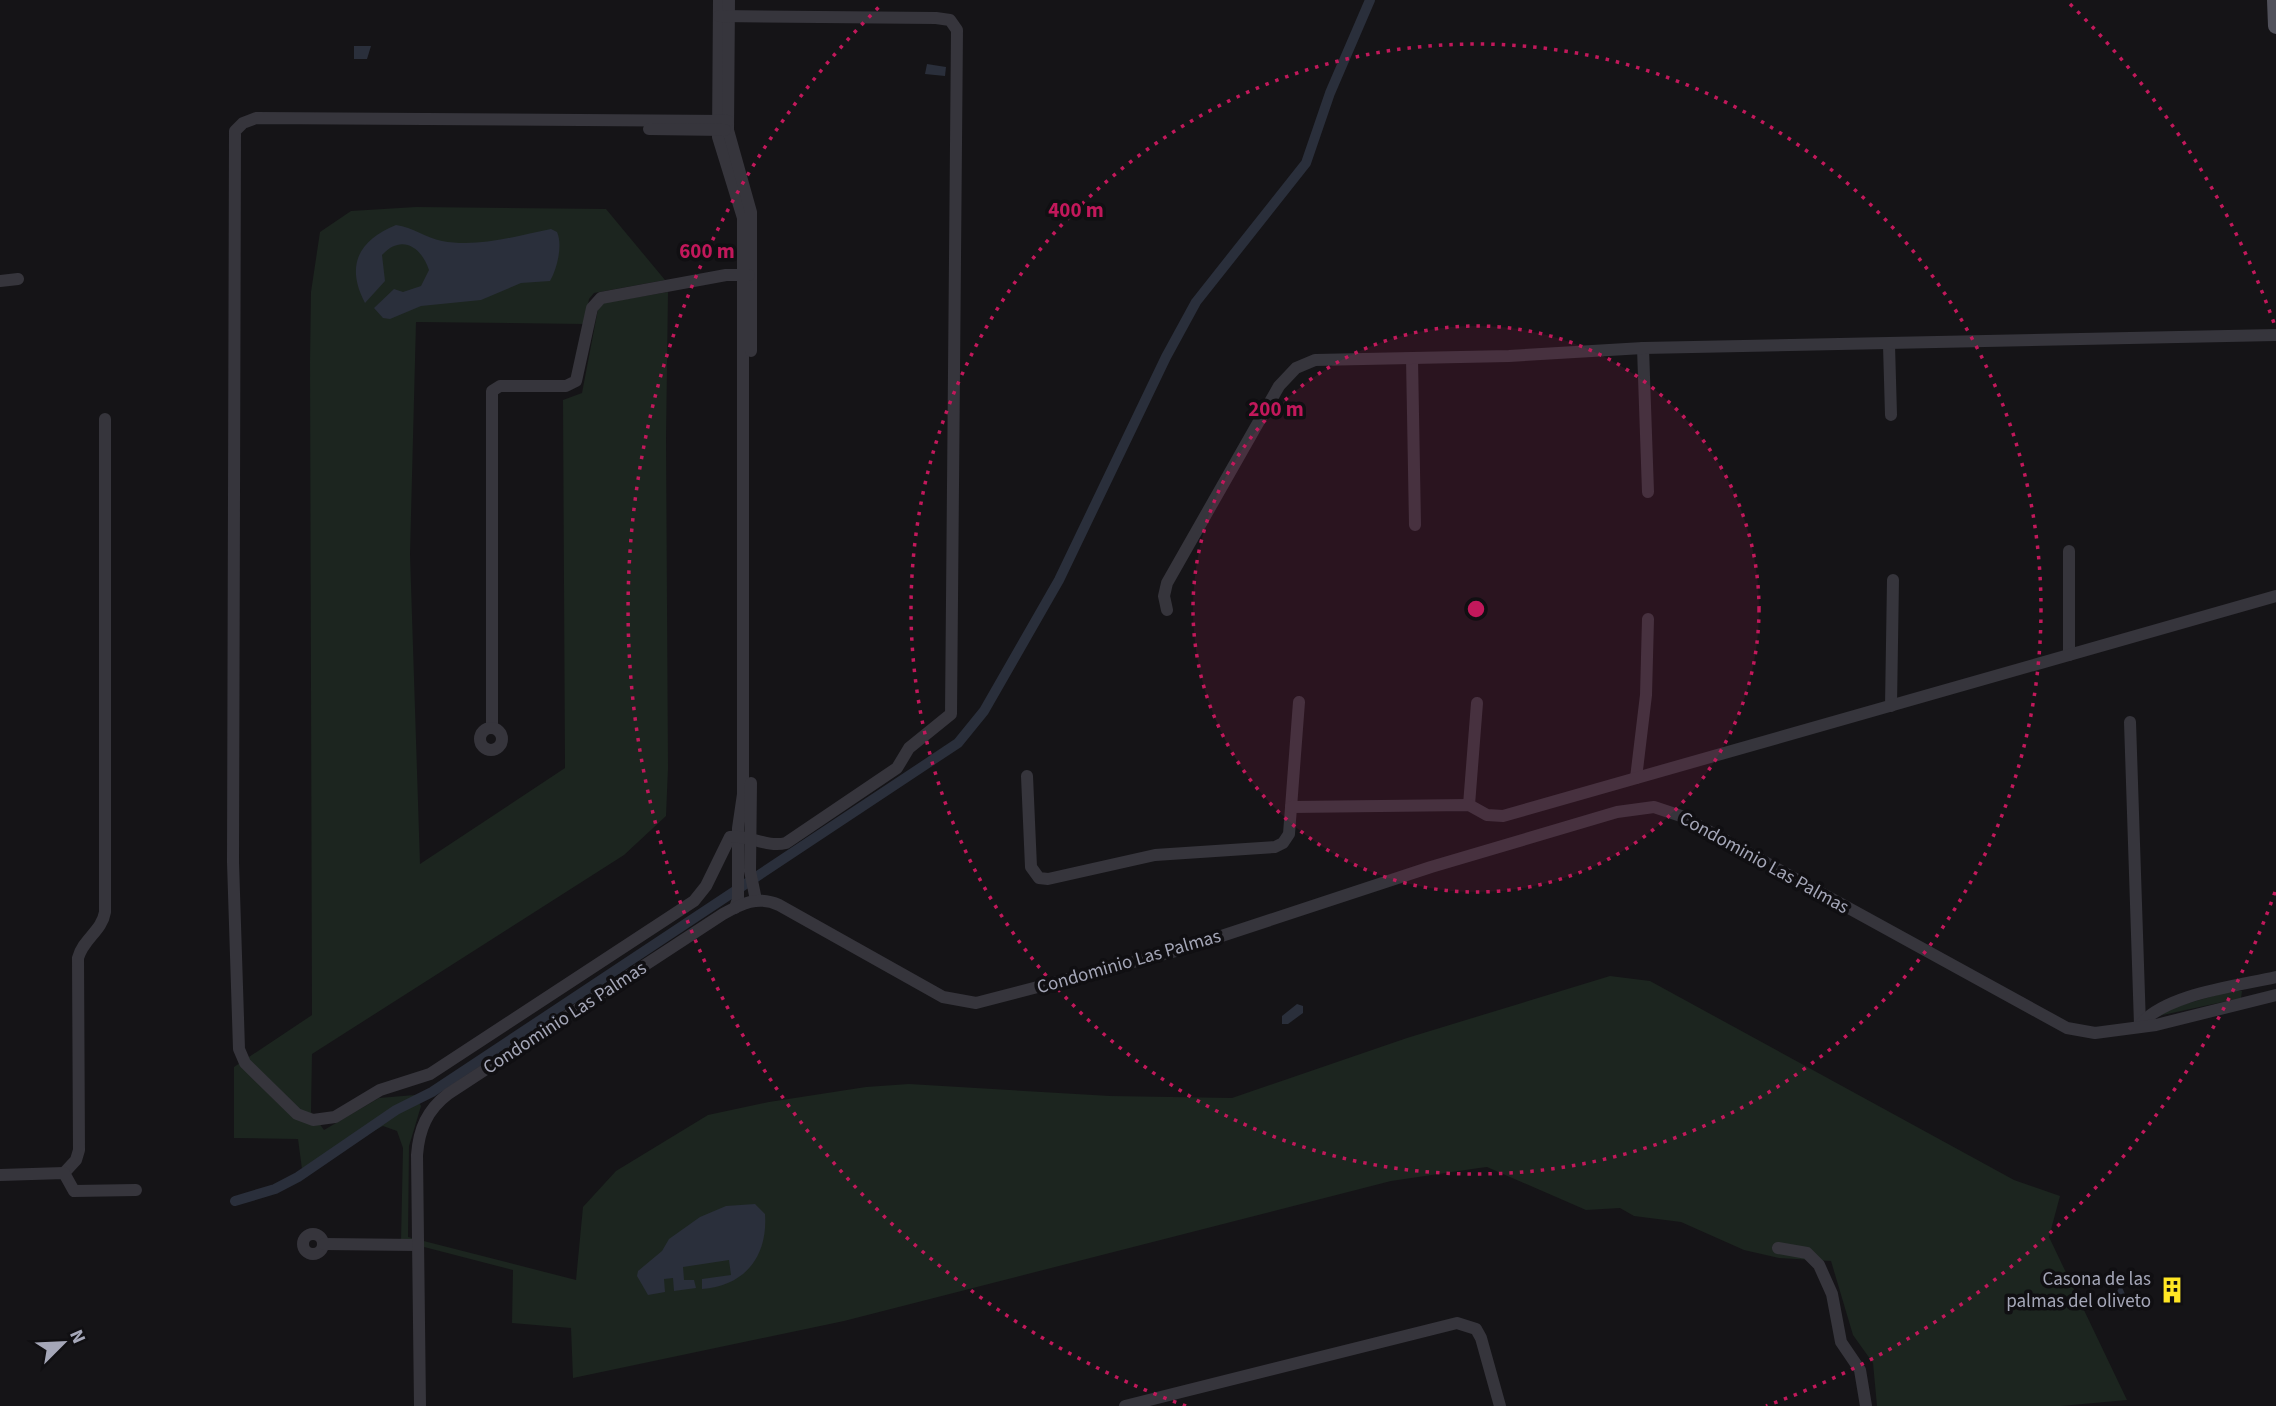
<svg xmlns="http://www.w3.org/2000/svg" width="2276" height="1406" font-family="'Source Sans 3',sans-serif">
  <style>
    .green { fill: #1c251f }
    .water { fill: #2a2f3b }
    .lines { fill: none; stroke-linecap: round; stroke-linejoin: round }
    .canal { stroke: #2a2f3b; stroke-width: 10 }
    .minor { stroke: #36353c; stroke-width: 12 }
    .major { stroke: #51515b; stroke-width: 16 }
    .ring { fill: none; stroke: #c2185b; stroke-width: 3.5; stroke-dasharray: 3.5 7 }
    .labels { text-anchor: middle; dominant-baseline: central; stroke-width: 7; stroke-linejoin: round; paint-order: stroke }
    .street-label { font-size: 19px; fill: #a5a7b8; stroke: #100f12 }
    .poi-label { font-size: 19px; fill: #a5a7b8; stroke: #100f12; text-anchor: end }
    .centre { fill: #c2185b; stroke: #100f12; stroke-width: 3.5 }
    .ring-label { font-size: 21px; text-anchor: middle; font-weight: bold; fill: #c2185b; stroke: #100f12; stroke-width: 7; stroke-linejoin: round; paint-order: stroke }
  </style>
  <rect width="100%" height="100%" fill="#151417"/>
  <g class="green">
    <polygon points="416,207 606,209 665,280 594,293 589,299 584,324 416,322 410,554 420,864 565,768 563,400 582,393 598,309 603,303 668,292 666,439 668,768 666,816 624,855 312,1054 311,1112 324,1130 379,1098 415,1095 421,1106 409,1146 408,1237 576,1280 583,1207 616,1171 708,1115 769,1102 866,1087 909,1084 1110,1096 1232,1098 1407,1038 1610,976 1650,981 2014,1180 2060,1196 2049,1237 2127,1400 2061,1406 1877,1406 1873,1363 1853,1335 1831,1261 1779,1258 1744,1250 1681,1222 1634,1216 1620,1208 1586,1210 1487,1167 1479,1168 1391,1181 844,1321 573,1378 571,1328 512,1323 513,1270 401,1241 403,1148 397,1131 383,1126 302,1169 298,1139 234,1138 234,1067 312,1015 310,362 311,292 320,232 351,211"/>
    <polygon points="2234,990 2242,991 2241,998 2158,1016 2161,1011"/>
  </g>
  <g class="water">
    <polygon points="354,46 371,46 367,59 354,59"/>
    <polygon points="927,64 946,67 945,76 925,74"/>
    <path d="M396,225C413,227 426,238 442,241C478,248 516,236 551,229L557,232C563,245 557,269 550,281L521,283L481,300L421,306L390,319L383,318L374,308L394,289L403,292L421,286L429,270C421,246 401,234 382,255L385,281L365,303C345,265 359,240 396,225Z"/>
    <polygon points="1297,1004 1303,1006 1303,1013 1288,1024 1282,1024 1282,1016"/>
    <path d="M755,1204L765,1214C768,1256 745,1286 702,1289V1279L731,1275L729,1260L683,1267L684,1280H694L696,1288L674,1291L673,1278L664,1279L665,1292L648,1295L637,1276L638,1271L662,1251L669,1239L700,1217L726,1206Z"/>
    <polygon points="2121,1285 2132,1310 2117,1308 2112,1299"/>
  </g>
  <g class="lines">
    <polyline class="canal" points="235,1201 275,1189 298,1177 396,1110 432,1092 958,743 984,711 1059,580 1166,357 1196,302 1306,163 1330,93 1370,0"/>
    <g class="minor">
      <polyline points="719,0 718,137 743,218 743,794 738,828 738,899 735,908"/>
      <polyline points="729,0 728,130 751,212 751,351"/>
      <path d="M719,16L936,18L950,20L957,30L951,714L909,748L897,768L786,843C766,848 748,834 730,837L706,886L694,901L430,1074L380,1090L335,1117L313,1120L297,1114L245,1063L239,1049L233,862L235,131L243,123L256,118L728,121"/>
      <polyline points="649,129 725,130"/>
      <polyline points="0,281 18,279"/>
      <polyline points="1889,345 1891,415"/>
      <polyline points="1643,348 1648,492"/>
      <polyline points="1412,358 1415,525"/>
      <polyline points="1167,610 1164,596 1167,583 1279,386 1296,368 1315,360 1509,356 1643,348 2276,335"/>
      <polyline points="2069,655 2069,551"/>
      <polyline points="1891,706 1893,580"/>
      <polyline points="2130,722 2140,1025"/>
      <polyline points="492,728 492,391 500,386 566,386 576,381 592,308 601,298 726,275 749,275"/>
      <circle cx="491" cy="739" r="11"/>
      <polyline points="1027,776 1031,867 1039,878 1048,879 1155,855 1275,847 1283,843 1289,834 1299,702"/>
      <polyline points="1636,778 1646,695 1648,619"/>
      <polyline points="751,783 750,871 756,900"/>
      <polyline points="1469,805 1477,703"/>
      <polyline points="1291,807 1469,805 1487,815 1503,816 2276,596"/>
      <path d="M2140,1025C2165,994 2237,986 2276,977"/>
      <path d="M64,1173L76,1160L79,1150L78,958C83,939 102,931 105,912V419"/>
      <polyline points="0,1175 64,1173 74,1191 136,1190"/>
      <circle cx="313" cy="1244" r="10"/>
      <polyline points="324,1244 418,1245"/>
      <polyline points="1778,1248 1807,1253 1819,1265 1832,1294 1841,1342 1860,1370 1866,1406"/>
      <path d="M420,1406L417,1155C419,1129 427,1110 448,1094L723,914C741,904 758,895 779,905L943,997L976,1003L1176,951L1431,867L1617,812L1654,807L1681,816L2067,1028L2095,1033L2156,1025L2276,995"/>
      <polyline points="1125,1406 1457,1323 1476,1329 1481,1338 1500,1406"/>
    </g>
    <polyline class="major" points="2275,0 2276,26"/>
  </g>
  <circle cx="1476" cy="609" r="283" fill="#c2185b" fill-opacity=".12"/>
  <g class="ring">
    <circle cx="1476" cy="609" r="283"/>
    <circle cx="1476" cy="609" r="565"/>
    <path d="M2275 892A848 848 0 0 1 1766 1406M1186 1406A848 848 0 0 1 882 4M2070 4A848 848 0 0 1 2275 326"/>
  </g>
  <defs>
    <g id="building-bare" transform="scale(2.1)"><path d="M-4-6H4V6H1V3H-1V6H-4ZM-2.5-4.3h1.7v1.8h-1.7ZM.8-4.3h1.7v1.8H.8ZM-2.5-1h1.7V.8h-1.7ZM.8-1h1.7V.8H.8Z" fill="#ffe624" stroke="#100f12" stroke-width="2.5" paint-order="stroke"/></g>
  </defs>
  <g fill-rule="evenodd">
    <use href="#building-bare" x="2172" y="1290"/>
  </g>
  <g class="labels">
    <g class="street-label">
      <text transform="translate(1764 863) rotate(29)">Condominio Las Palmas</text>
      <text transform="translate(1129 962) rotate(-16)">Condominio Las Palmas</text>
      <text transform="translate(565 1018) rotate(-33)">Condominio Las Palmas</text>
    </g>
    <g class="poi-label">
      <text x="2151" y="1279">Casona de las<tspan x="2151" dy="22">palmas del oliveto</tspan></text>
    </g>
  </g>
  <circle cx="1476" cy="609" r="10" class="centre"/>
  <g class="ring-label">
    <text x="1076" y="217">400 m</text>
    <text x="707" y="258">600 m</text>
    <text x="1276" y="416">200 m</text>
  </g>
  <g transform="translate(63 1343) rotate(66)" stroke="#100f12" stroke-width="5" paint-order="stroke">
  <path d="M0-5L12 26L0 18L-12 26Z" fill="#a5a7b8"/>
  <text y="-10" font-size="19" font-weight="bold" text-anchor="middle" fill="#a5a7b8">N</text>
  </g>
</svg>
